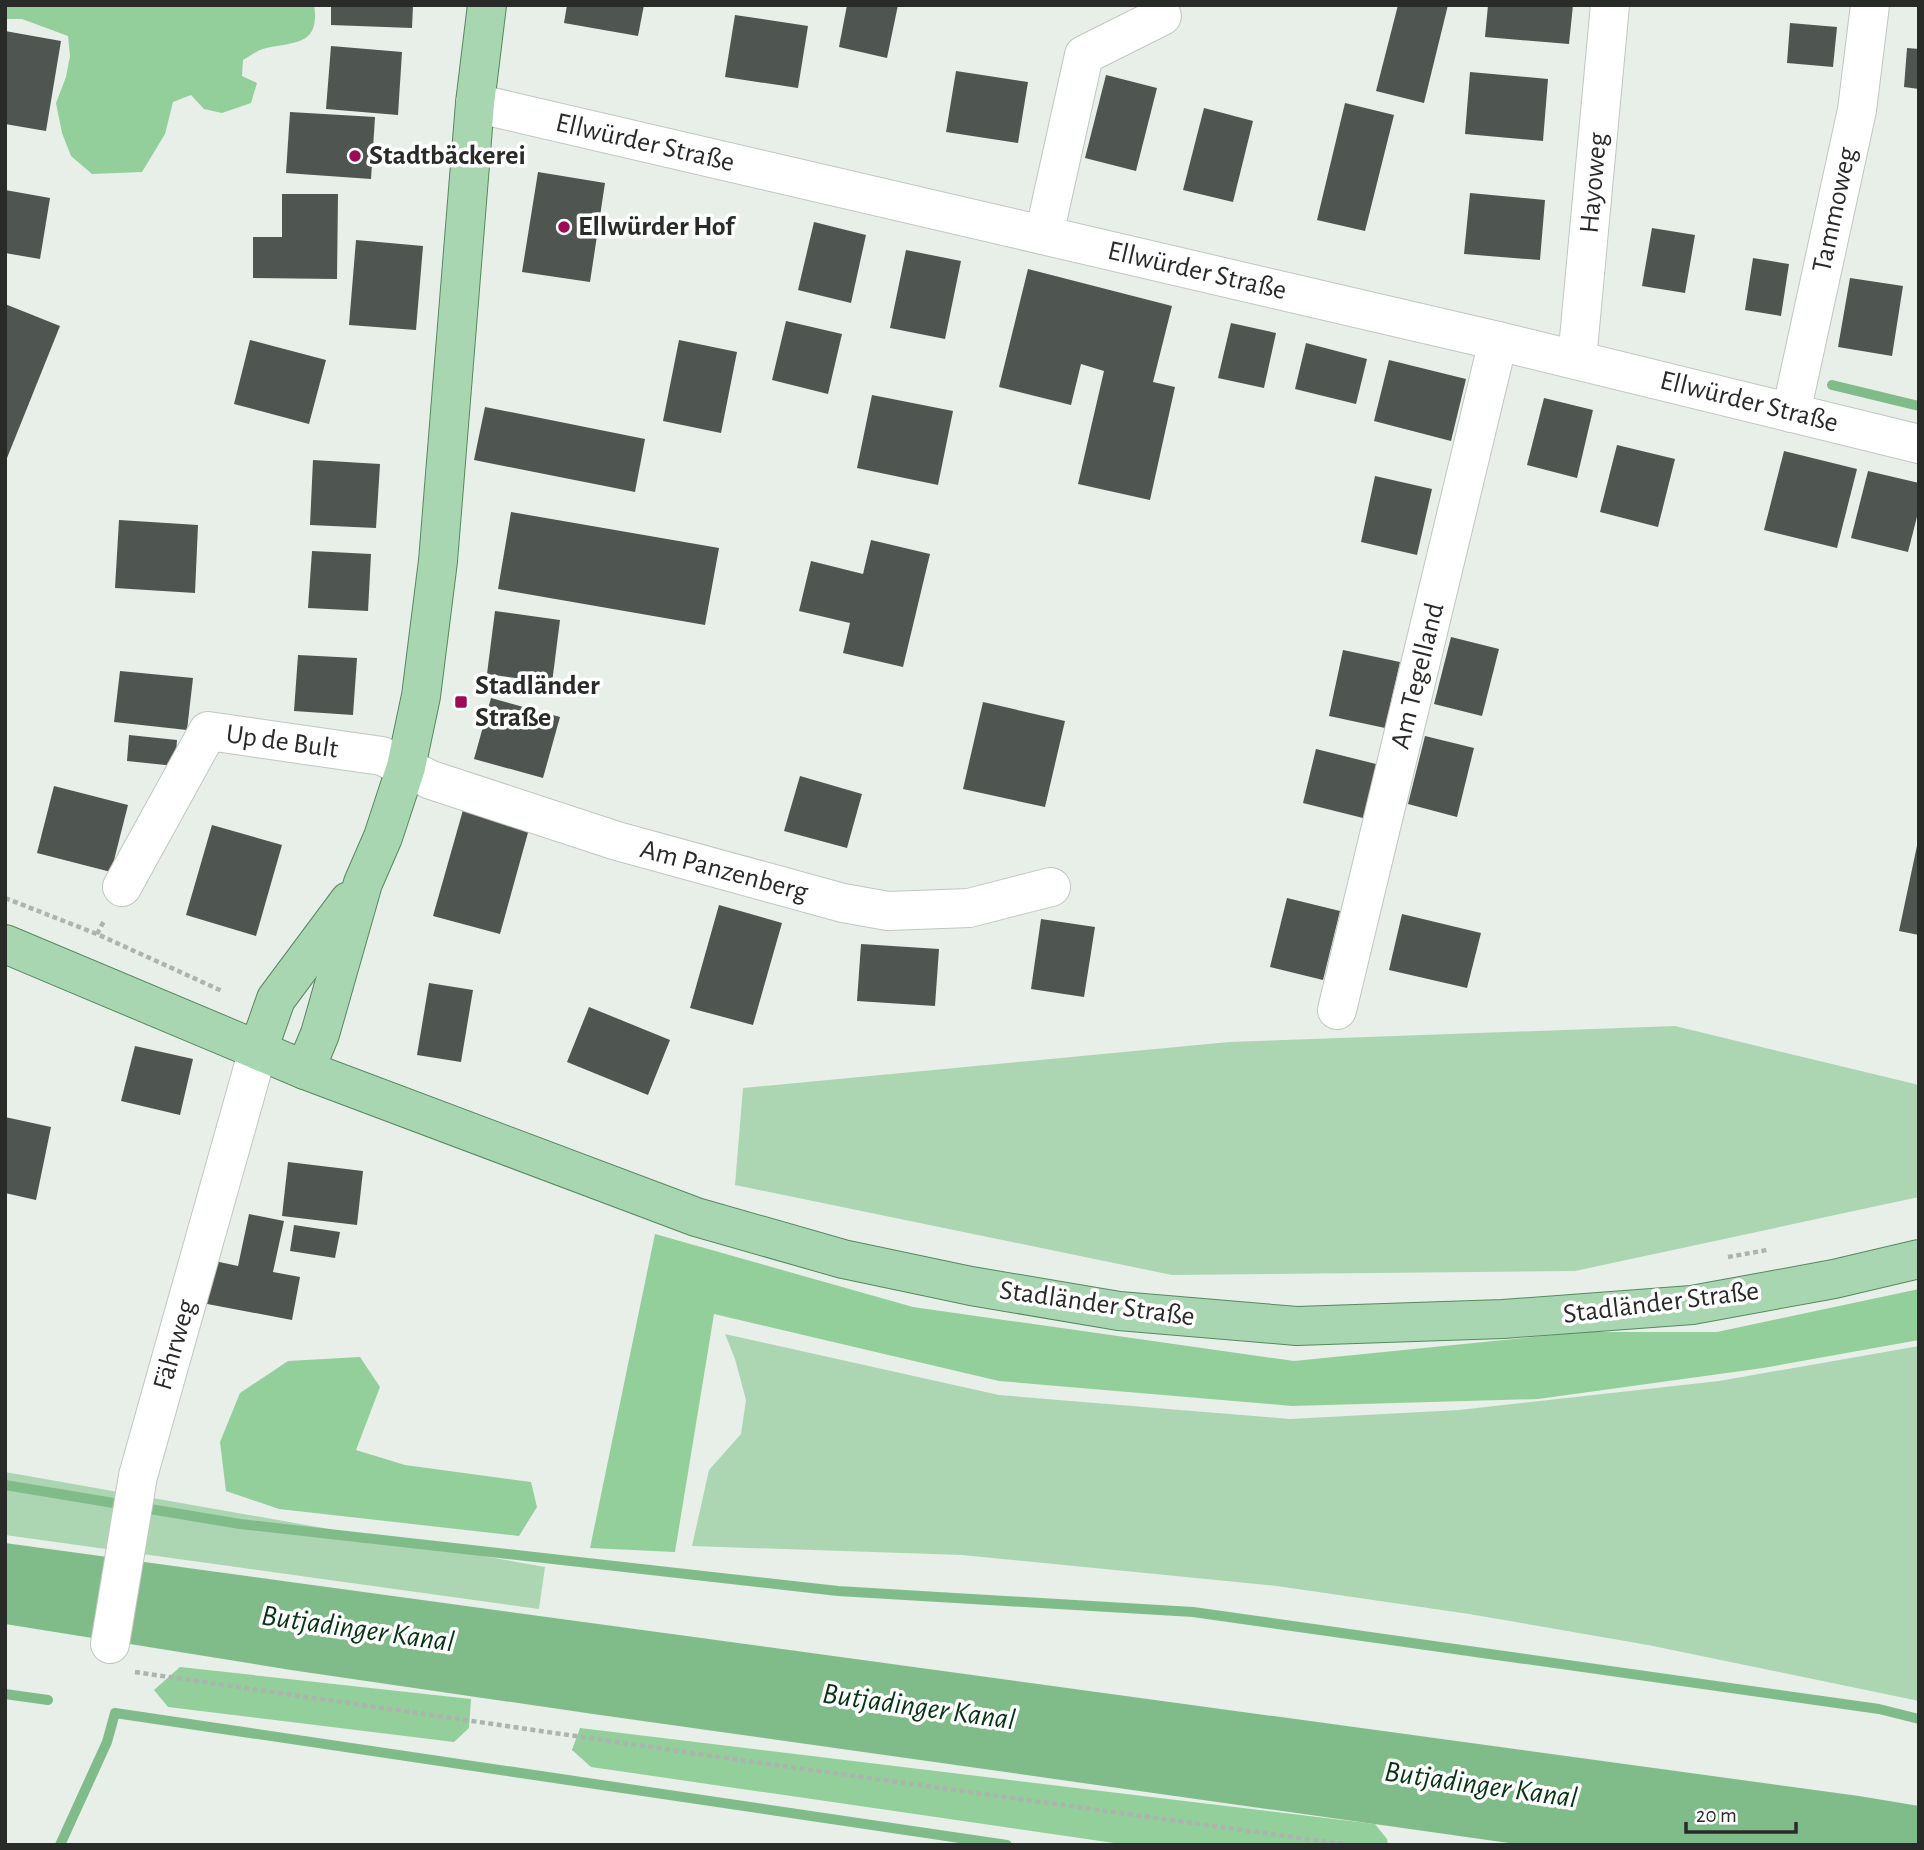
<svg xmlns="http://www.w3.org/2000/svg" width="1924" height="1850" font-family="'Alegreya Sans',sans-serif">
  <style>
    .green { fill: #acd6b1 }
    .forest { fill: #93cf9b }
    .water { fill: #80bc89 }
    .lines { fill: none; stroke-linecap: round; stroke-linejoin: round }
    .stream { stroke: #80bc89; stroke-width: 10 }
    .building { fill: #4f5550 }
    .minor-casing { stroke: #c0c6c0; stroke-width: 40 }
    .major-casing { stroke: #56895e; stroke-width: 40 }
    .path { stroke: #adb3ae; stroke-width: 4.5; stroke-dasharray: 5 3.5; stroke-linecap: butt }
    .minor { stroke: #fff; stroke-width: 38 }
    .major { stroke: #a8d6b0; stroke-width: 38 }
    .poi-dot { fill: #9d0a56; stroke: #fff; stroke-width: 2.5 }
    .labels { text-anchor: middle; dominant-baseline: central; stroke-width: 7; stroke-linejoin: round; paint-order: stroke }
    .street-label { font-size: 28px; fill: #292b29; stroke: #fff }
    .poi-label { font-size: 28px; font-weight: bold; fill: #292b29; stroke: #fff; text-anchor: start }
    .water-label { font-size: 30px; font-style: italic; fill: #053413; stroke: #fff }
  </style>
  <rect width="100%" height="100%" fill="#e8efe9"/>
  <g class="green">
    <polygon points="1675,1026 1919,1085 1919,1197 1575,1271 1172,1275 735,1185 743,1088 1229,1042"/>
    <polygon points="725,1334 999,1395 1290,1419 1459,1410 1719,1381 1919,1346 1919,1701 1648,1645 1469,1614 1277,1586 962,1555 692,1546 709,1470 741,1434 746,1400 735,1359"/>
    <polygon points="5,1472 545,1567 539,1609 5,1535"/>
  </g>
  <g class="forest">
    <path d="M5,5H314C321,48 291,41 263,49C256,51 250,56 243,60L242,76L257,83L251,103L222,113L204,109L191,95L173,102L165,134L142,172L92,174L71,156L62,133L56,103L66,77L70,56L68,36L22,19H5Z"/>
    <polygon points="655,1234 913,1307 1294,1361 1584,1332 1717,1332 1919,1289 1919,1340 1763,1368 1538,1399 1292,1406 999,1381 714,1314 675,1552 590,1548"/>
    <polygon points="360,1357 380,1387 356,1450 405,1465 531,1482 537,1507 519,1536 279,1509 226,1491 220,1442 240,1393 288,1361"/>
    <polygon points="180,1667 471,1699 469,1728 454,1742 168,1707 154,1690"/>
    <polygon points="580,1728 1375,1824 1387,1839 1388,1845 1128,1845 591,1767 572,1750"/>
  </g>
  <polygon class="water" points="5,1543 1859,1796 1919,1806 1919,1845 1523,1845 600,1715 291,1670 5,1624"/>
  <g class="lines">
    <g class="stream">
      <polyline points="1832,385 1919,406"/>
      <polyline points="5,1485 240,1524 838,1591 1193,1612 1879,1709 1919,1719"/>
      <polyline points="5,1694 48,1700"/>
      <polyline points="60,1845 107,1742 115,1713 1007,1845"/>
    </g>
  </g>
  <g class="building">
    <polygon points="331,5 413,5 412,28 331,25"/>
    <polygon points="567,5 644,5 638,36 564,23"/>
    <polygon points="847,5 898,5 887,58 839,47"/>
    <polygon points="1398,5 1448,5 1424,103 1376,91"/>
    <polygon points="1488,5 1573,5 1569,44 1485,37"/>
    <polygon points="735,15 808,26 798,88 725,77"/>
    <polygon points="1790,23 1837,27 1833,67 1787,63"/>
    <polygon points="5,31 61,41 46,131 5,124"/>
    <polygon points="331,46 402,52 398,115 326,109"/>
    <polygon points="1907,48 1919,49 1919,89 1904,87"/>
    <polygon points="956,71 1028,82 1018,143 946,132"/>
    <polygon points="1470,72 1548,79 1543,141 1465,134"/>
    <polygon points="1106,75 1157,88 1136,171 1085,158"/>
    <polygon points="1345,103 1394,115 1365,231 1317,220"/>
    <polygon points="1204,108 1253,121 1233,202 1183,190"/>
    <polygon points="290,112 375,117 371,179 286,173"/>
    <polygon points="538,172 605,183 590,282 522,272"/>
    <polygon points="5,190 50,198 40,259 5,253"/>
    <polygon points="1470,193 1545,200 1540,260 1464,254"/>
    <polygon points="282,194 338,194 337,279 253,278 253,237 282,237"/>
    <polygon points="814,222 866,235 851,303 798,290"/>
    <polygon points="1652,228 1695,235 1685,293 1642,286"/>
    <polygon points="356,240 423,246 416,330 349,325"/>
    <polygon points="906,250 961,261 945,339 890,328"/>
    <polygon points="1753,258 1789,264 1781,316 1745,310"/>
    <polygon points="1028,269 1172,306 1153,382 1175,387 1150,500 1078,484 1104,371 1081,364 1071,405 999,387"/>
    <polygon points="1850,278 1903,286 1892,356 1838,347"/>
    <polygon points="5,304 60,326 5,463"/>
    <polygon points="786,321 842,334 828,394 772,380"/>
    <polygon points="1231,323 1276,333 1264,388 1218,378"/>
    <polygon points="250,340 326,360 309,424 234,404"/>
    <polygon points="679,340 737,352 721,433 663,421"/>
    <polygon points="1306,343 1367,359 1356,404 1295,389"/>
    <polygon points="1389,360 1466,379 1451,441 1374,421"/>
    <polygon points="872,395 953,411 938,485 857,468"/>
    <polygon points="1544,398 1593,410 1577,478 1527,465"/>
    <polygon points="485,407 645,439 635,492 474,460"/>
    <polygon points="1617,445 1675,459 1658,527 1600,512"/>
    <polygon points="1784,451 1857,469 1837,548 1764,530"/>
    <polygon points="313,460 380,464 376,528 310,525"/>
    <polygon points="1868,471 1919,483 1919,509 1908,552 1851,538"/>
    <polygon points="1375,476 1432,489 1417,555 1361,542"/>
    <polygon points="511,512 719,548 705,625 498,589"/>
    <polygon points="119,520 198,525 195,593 115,588"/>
    <polygon points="871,540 930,554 903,667 843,653 850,623 799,611 811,561 863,574"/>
    <polygon points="312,551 371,554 368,611 308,608"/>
    <polygon points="495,611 560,620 552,683 487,674"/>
    <polygon points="1451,637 1499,649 1482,716 1434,704"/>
    <polygon points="1343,650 1400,662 1385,728 1329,716"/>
    <polygon points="298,655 357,658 353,715 294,711"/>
    <polygon points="120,671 193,678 187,730 114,722"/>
    <polygon points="491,698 560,717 543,778 474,759"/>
    <polygon points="983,702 1065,721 1045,807 963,789"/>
    <polygon points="129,735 177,740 175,766 127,761"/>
    <polygon points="1425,736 1474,748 1457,817 1408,804"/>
    <polygon points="1316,749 1380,765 1367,819 1303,803"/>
    <polygon points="800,776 862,794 847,848 784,831"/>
    <polygon points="54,786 128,805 111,872 37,853"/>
    <polygon points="463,810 529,829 500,934 433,916"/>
    <polygon points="212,825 282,845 256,936 186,915"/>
    <polygon points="1918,841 1919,841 1919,935 1899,931"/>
    <polygon points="1287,898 1340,911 1323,980 1270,967"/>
    <polygon points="719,905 782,923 753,1025 690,1008"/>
    <polygon points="1402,914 1481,933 1467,988 1389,970"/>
    <polygon points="1041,919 1095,927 1084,997 1031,989"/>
    <polygon points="861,944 939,949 935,1006 857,1001"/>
    <polygon points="429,983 473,990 461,1062 417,1055"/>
    <polygon points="589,1007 670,1040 648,1095 567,1062"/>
    <polygon points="135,1046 193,1059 180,1115 121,1101"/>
    <polygon points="5,1117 51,1127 36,1200 5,1193"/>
    <polygon points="288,1162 363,1171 357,1225 282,1216"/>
    <polygon points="249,1214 284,1221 273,1272 300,1277 292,1320 202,1303 210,1260 238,1266"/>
    <polygon points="294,1225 340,1232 335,1258 290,1251"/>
  </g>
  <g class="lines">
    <g class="minor-casing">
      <g id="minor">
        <polyline points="475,103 1498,341 1919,444"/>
        <polyline points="1044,235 1084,55 1162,16"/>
        <polyline points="1577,360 1610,5"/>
        <polyline points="1791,413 1857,110 1870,5"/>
        <polyline points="122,887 208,731 382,756 431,780 617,841 843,903 888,911 969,908 1051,887"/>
        <polyline points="1337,1010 1498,341"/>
        <polyline points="110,1644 138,1476 258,1050"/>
      </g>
    </g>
    <g class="major-casing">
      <g id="major">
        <polyline points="5,944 305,1070 696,1217 843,1259 971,1286 1119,1311 1297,1326 1503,1319 1692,1305 1834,1279 1919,1259"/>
        <polyline points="258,1050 276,999 349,901"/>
        <polyline points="305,1070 320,1034 363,883 383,837 406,767 421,696 438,561 475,103 487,5"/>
      </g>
    </g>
    <g class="path">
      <polyline points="5,898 97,934 222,991"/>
      <polyline points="97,934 105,919"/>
      <polyline points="1728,1257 1767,1250"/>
      <polyline points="135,1672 754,1762 1350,1845"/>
    </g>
    <use href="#minor" class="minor"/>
    <use href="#major" class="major"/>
  </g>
  <g class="poi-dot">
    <circle cx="355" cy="156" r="7"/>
    <circle cx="564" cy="227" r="7"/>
    <rect x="454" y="695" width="14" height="14" rx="3.5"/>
  </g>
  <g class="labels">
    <g class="street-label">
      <text transform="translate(645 143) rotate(13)">Ellwürder Straße</text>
      <text transform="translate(1594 183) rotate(-85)">Hayoweg</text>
      <text transform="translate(1835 210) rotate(-78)">Tammoweg</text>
      <text transform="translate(1197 271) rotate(13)">Ellwürder Straße</text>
      <text transform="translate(1749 402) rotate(14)">Ellwürder Straße</text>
      <text transform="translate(1418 676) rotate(-76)">Am Tegelland</text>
      <text transform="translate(282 742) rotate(8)">Up de Bult</text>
      <text transform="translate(724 871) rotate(15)">Am Panzenberg</text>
      <text transform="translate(1661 1303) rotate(-7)">Stadländer Straße</text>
      <text transform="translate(1097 1304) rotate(8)">Stadländer Straße</text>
      <text transform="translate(175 1345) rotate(-74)">Fährweg</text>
    </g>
    <g class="poi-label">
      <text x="369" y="156">Stadtbäckerei</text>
      <text x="578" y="227">Ellwürder Hof</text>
      <text x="475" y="686">Stadländer<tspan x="475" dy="32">Straße</tspan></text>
    </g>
    <g class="water-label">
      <text transform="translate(358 1629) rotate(8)">Butjadinger Kanal</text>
      <text transform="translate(919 1707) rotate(8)">Butjadinger Kanal</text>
      <text transform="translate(1481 1785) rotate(8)">Butjadinger Kanal</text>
    </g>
  </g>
  <rect width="1924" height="1850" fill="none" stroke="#292b29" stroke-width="14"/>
  <path d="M1686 1822v10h110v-10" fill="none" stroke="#292b29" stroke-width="3.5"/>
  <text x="1696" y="1822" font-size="21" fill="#292b29" stroke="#ffffff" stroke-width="5" paint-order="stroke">20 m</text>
</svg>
